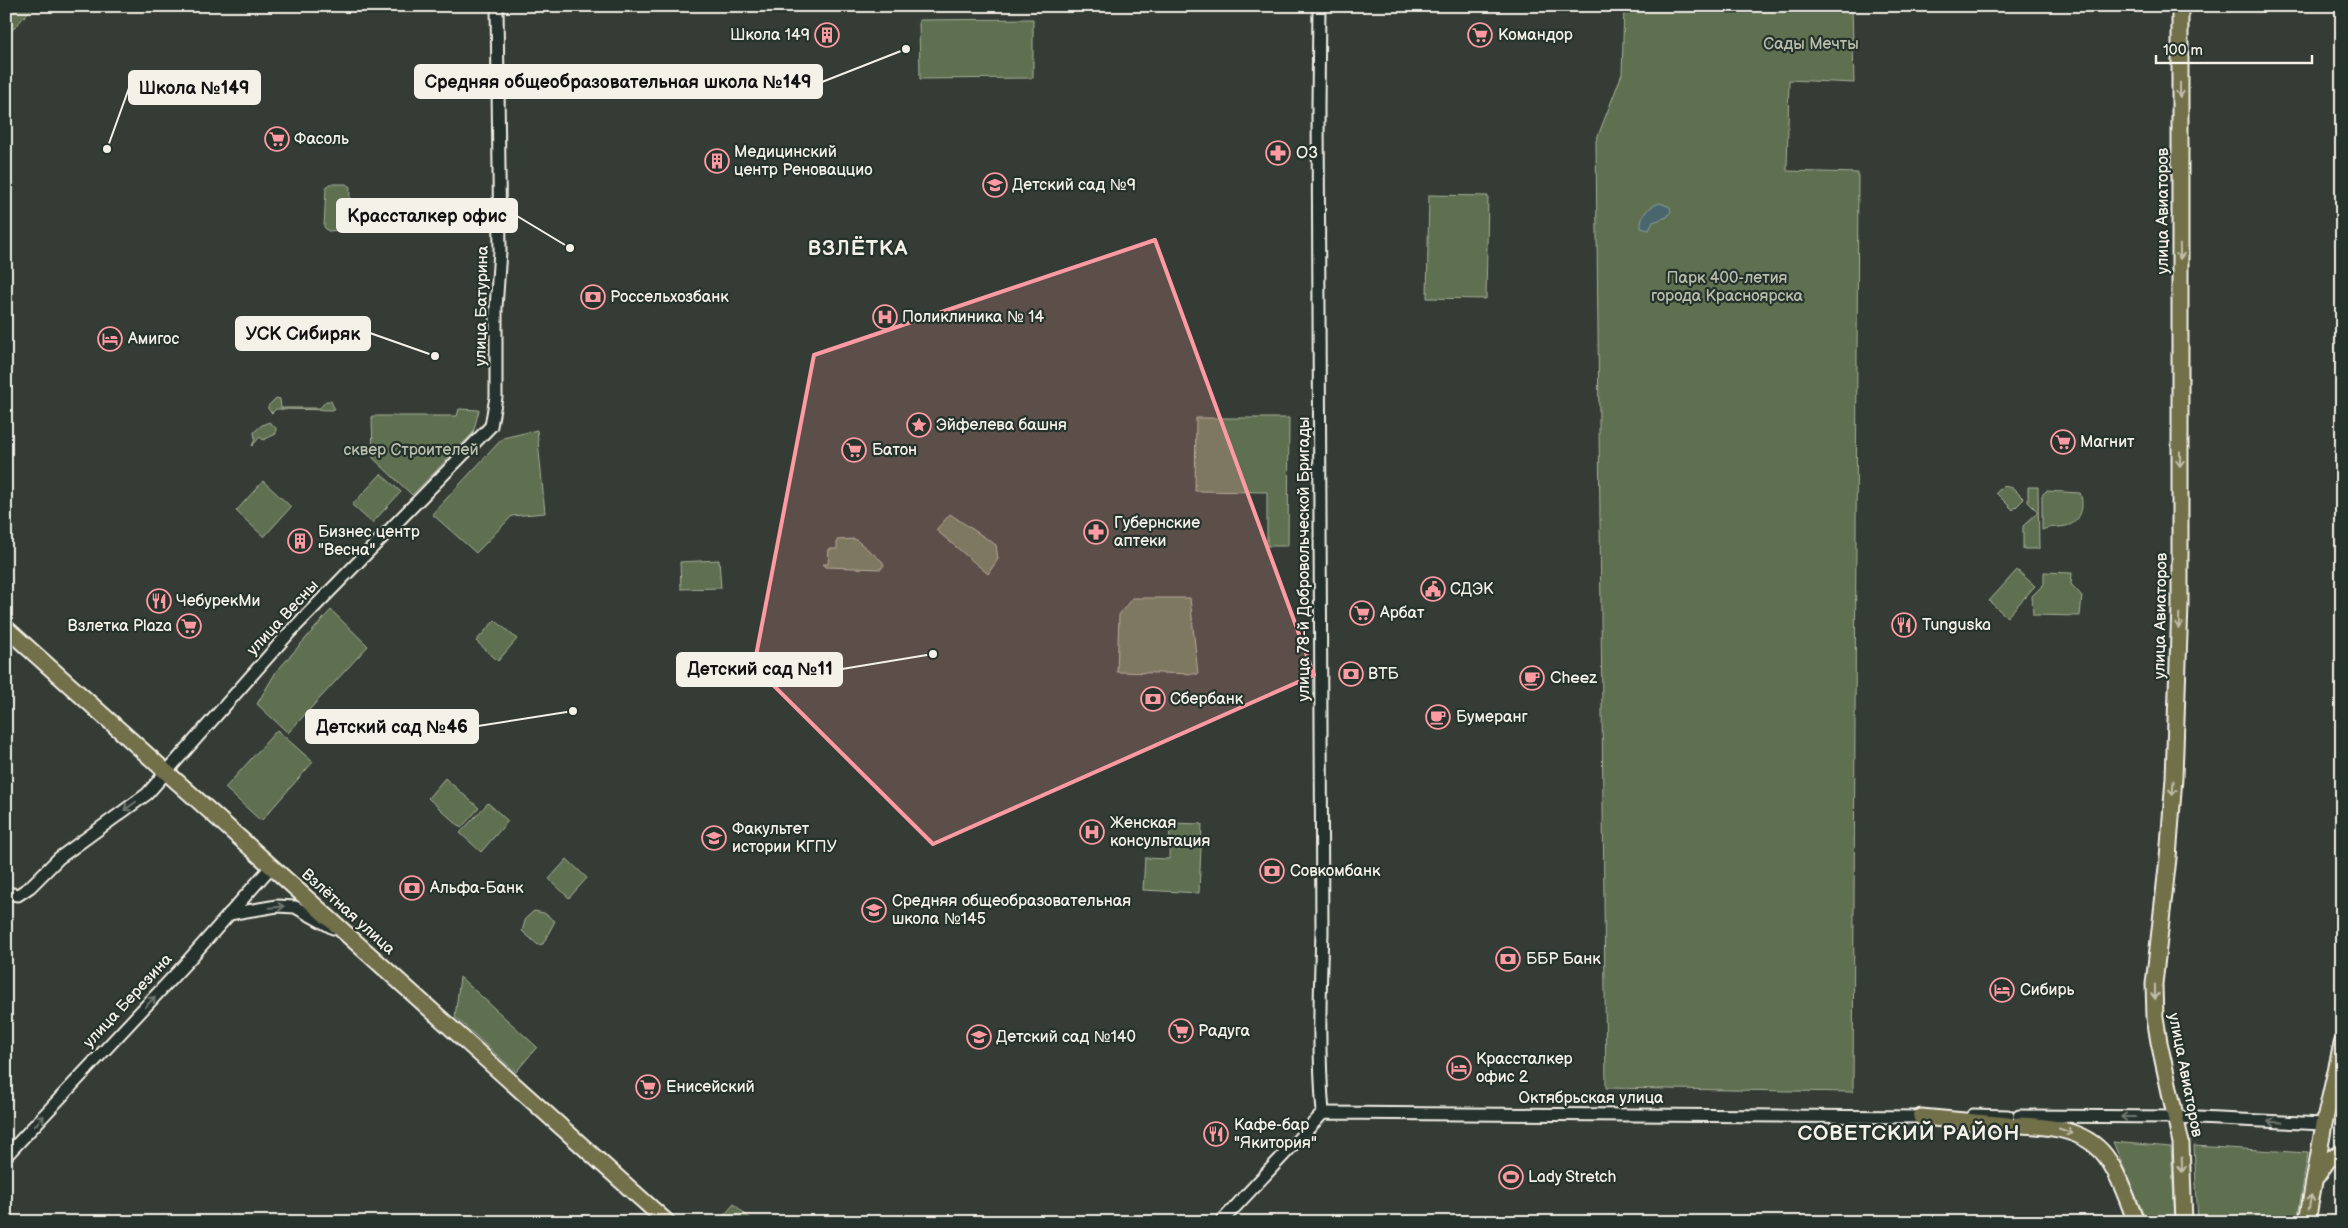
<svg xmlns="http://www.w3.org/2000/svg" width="2348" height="1228" font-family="'Balsamiq Sans',sans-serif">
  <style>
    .green { fill: #5f6f51; stroke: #aab09c }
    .water { fill: #48666e; stroke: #8d9e9f }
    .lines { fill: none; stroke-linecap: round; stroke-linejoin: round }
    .minor-casing { stroke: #f4f1e8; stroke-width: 15 }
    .major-casing { stroke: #f4f1e8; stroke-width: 19 }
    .minor { stroke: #26332d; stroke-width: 11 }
    .major { stroke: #726f4a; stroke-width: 15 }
    .oneway { stroke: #c0bda9 }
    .oneway2 { stroke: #6e766e }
    .marked { fill: #ff9aa2; fill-opacity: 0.2; stroke: #ff9aa2; stroke-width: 4; stroke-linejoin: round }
    .labels { text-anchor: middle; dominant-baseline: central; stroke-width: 4.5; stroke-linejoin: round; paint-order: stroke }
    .poi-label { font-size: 16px; fill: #f4f1e8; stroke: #26332d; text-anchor: start }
    .park-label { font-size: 16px; fill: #b8bdac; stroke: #26332d }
    .street-label { font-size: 16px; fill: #f4f1e8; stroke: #26332d }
    .district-label { font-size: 21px; font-weight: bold; letter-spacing: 1px; fill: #f4f1e8; stroke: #26332d }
    .leader { fill: none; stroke: #f4f1e8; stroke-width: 2 }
    .callout-dot { fill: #f4f1e8; stroke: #26332d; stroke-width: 2 }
    .callout { fill: #f4f1e8; stroke: #f4f1e8; stroke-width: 2 }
    .callout-label { font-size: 18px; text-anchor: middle; font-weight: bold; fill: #111 }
  </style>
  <rect width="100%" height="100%" fill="#343c35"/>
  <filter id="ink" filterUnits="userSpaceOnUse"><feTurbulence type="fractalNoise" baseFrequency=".02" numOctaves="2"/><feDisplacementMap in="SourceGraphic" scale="10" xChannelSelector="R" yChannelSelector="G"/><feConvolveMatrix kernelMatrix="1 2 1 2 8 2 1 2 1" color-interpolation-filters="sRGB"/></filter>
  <g filter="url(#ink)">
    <g class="green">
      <polygon points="6,6 34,6 6,37"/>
      <polygon points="1624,6 1852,6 1854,83 1789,80 1787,171 1858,173 1853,1092 1606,1088 1596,141 1622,74"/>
      <polygon points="1033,19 1033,78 920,79 919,20"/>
      <polygon points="329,184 346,184 350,187 349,226 344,230 328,231 324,227 326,188"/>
      <polygon points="1429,195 1488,196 1486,299 1427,298"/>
      <polygon points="276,398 280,399 281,408 320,408 326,401 331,401 335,410 276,409 272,413 268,409 268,406"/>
      <polygon points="459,409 479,410 473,433 412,495 373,458 372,416 457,416"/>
      <polygon points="1196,418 1289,418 1288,546 1267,546 1267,492 1195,491"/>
      <polygon points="269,422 276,428 276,434 263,440 260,437 252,446 255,439 254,432 262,425"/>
      <polygon points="537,430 545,513 512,516 476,553 432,514 503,438"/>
      <polygon points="381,474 401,492 372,523 352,505"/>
      <polygon points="263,481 291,507 264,537 236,511"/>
      <polygon points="2003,486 2013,488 2024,499 2013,510 1996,493"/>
      <polygon points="2028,487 2038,487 2039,549 2023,549 2023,526 2038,512 2028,502"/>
      <path d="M2046,491L2080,493C2085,506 2081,523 2066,526C2058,528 2051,526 2042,530V495Z"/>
      <polygon points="950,514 996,545 998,559 988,574 936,530"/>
      <polygon points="855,539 882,561 884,565 881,569 826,567 823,564 828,564 829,549 837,549 837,540"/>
      <polygon points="719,560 721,588 681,589 680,562"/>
      <polygon points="2017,570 2035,586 2007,617 1989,601"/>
      <polygon points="2044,572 2072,573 2071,584 2082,596 2080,616 2033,615 2032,596 2044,584"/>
      <polygon points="1132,598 1190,598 1198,674 1117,672 1119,615"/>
      <polygon points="331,610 368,646 288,733 257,704 276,672"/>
      <polygon points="495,620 517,639 498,661 476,641"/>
      <polygon points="277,730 313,762 261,821 225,788"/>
      <polygon points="445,778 479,808 461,828 428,798"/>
      <polygon points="488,803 508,821 481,852 460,833"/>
      <polygon points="1170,823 1202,824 1199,893 1143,890 1145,858 1169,859"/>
      <polygon points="567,859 587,878 569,898 549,879"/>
      <polygon points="534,911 544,913 555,921 543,944 538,945 522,931 526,918"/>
      <polygon points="460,977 537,1047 516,1072 455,1017"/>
      <polygon points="2113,1142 2171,1147 2175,1222 2147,1222"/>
      <polygon points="2194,1146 2308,1153 2297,1222 2198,1222"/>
      <polygon points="734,1204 754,1222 718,1222"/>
    </g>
    <path class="water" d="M1660,203L1670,207L1671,211L1667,217L1653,222L1649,230L1641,228C1640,215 1649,206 1660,203Z"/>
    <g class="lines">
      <g class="minor-casing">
        <g id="minor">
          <path d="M1319,6L1318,107L1322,932C1320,993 1318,1052 1323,1113"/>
          <polyline points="6,893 18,895 30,887 59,858 147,794 289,633 491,426 496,397 496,308 500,251 497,6"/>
          <polyline points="229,914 277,906 295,907 333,928"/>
          <polyline points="1973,1115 2008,1116"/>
          <polyline points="2019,1116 2176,1117 2324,1124"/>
          <polyline points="6,1156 186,963 271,867"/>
          <polyline points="1221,1222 1323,1113 1927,1117"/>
        </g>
      </g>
      <g class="major-casing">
        <g id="major">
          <polyline points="2180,6 2180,605 2174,778 2168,858 2154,984 2155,1018 2159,1042 2181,1143 2184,1222"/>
          <polyline points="6,628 667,1222"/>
          <polyline points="1921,1117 2008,1125"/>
          <path d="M2018,1125C2051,1126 2090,1130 2109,1161C2121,1179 2128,1202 2136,1222"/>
          <polyline points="2317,1176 2328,1160 2342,1152"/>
          <polyline points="2307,1222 2324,1124 2342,1044"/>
        </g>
      </g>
      <use href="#minor" class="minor"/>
      <use href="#major" class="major"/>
    </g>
    <defs><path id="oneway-shaft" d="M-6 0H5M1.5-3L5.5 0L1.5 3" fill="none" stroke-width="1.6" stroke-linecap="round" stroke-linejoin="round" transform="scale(1.25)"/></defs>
    <g class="oneway">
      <use href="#oneway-shaft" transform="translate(2180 90) rotate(90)"/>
      <use href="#oneway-shaft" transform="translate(2180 252) rotate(89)"/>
      <use href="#oneway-shaft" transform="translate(2180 459) rotate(90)"/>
      <use href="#oneway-shaft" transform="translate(2179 621) rotate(92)"/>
      <use href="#oneway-shaft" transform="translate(2173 788) rotate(94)"/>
      <use href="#oneway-shaft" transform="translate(2155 992) rotate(89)"/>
      <use href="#oneway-shaft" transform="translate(2066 1131) rotate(19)"/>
      <use href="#oneway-shaft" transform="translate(2182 1165) rotate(88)"/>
      <use href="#oneway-shaft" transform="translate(2310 1202) rotate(-80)"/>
    </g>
    <g class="oneway2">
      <use href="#oneway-shaft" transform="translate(130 806) rotate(145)"/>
      <use href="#oneway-shaft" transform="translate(277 907) rotate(-5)"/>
      <use href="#oneway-shaft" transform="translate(150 1002) rotate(-47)"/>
      <use href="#oneway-shaft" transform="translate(2128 1117) rotate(-180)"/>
      <use href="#oneway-shaft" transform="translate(39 1121) rotate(-48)"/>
      <use href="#oneway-shaft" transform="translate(2275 1122) rotate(-177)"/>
    </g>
  </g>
  <path class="marked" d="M1155,240L1314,675L933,844L754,666L814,355Z"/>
  <defs>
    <g id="building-ring" transform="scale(1.25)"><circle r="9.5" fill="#26332d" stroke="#ff9aa2" stroke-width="1.5"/><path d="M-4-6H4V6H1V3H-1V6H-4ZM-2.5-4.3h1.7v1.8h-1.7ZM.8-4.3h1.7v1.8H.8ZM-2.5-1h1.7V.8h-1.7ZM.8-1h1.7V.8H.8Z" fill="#ff9aa2"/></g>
    <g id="supermarket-ring" transform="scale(1.25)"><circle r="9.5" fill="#26332d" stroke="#ff9aa2" stroke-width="1.5"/><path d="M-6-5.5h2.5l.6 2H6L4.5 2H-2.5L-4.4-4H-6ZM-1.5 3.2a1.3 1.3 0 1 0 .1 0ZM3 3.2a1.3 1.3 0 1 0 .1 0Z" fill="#ff9aa2"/></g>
    <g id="pharmacy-ring" transform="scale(1.25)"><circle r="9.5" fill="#26332d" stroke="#ff9aa2" stroke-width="1.5"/><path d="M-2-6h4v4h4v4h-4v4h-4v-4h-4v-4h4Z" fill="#ff9aa2"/></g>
    <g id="school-ring" transform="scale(1.25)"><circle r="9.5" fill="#26332d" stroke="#ff9aa2" stroke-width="1.5"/><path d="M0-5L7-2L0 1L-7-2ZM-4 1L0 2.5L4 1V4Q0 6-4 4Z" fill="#ff9aa2"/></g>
    <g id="bank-ring" transform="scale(1.25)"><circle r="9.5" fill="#26332d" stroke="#ff9aa2" stroke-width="1.5"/><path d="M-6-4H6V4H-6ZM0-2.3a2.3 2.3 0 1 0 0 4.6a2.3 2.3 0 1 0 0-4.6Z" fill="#ff9aa2"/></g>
    <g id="hospital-ring" transform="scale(1.25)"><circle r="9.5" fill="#26332d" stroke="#ff9aa2" stroke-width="1.5"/><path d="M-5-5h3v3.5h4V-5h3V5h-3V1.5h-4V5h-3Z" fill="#ff9aa2"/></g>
    <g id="hotel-ring" transform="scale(1.25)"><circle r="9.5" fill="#26332d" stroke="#ff9aa2" stroke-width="1.5"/><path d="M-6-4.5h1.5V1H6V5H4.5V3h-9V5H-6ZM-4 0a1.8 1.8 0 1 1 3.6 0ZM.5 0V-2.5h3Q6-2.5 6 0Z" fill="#ff9aa2"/></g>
    <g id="sight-ring" transform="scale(1.25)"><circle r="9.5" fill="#26332d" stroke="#ff9aa2" stroke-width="1.5"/><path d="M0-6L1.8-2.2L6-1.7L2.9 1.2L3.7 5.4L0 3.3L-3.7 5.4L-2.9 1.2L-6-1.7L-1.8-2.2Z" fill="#ff9aa2"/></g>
    <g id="civic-ring" transform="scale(1.25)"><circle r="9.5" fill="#26332d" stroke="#ff9aa2" stroke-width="1.5"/><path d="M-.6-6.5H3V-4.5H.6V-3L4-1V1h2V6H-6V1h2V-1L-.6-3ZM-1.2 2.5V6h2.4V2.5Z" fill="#ff9aa2"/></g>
    <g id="restaurant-ring" transform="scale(1.25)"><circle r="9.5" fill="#26332d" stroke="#ff9aa2" stroke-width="1.5"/><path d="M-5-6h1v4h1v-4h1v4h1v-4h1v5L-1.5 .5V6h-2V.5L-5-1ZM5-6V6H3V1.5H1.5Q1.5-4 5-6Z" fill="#ff9aa2"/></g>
    <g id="cafe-ring" transform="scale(1.25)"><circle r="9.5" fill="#26332d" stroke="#ff9aa2" stroke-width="1.5"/><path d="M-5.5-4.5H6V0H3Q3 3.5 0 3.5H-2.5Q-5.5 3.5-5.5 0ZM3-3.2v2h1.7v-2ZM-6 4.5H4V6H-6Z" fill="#ff9aa2"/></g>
    <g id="university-ring" transform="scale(1.25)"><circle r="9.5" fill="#26332d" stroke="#ff9aa2" stroke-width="1.5"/><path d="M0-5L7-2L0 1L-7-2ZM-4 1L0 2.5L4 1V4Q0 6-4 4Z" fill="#ff9aa2"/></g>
    <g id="stadium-ring" transform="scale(1.25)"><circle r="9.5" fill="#26332d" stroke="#ff9aa2" stroke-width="1.5"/><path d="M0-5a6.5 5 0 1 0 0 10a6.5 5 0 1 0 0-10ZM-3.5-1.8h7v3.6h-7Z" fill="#ff9aa2"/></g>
  </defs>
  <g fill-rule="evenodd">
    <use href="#building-ring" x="827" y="35"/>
    <use href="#supermarket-ring" x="1480" y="35"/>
    <use href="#supermarket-ring" x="277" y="139"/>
    <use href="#pharmacy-ring" x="1278" y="153"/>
    <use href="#building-ring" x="717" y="161"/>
    <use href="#school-ring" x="995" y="185"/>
    <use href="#bank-ring" x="593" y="297"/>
    <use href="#hospital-ring" x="885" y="317"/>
    <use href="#hotel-ring" x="110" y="339"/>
    <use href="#sight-ring" x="919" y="425"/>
    <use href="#supermarket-ring" x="2063" y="442"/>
    <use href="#supermarket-ring" x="854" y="450"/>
    <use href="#pharmacy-ring" x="1096" y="532"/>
    <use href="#building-ring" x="300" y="541"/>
    <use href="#civic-ring" x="1433" y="589"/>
    <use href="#restaurant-ring" x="159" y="601"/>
    <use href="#supermarket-ring" x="1362" y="613"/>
    <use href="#restaurant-ring" x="1904" y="625"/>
    <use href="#supermarket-ring" x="189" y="626"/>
    <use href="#bank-ring" x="1351" y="674"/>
    <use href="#cafe-ring" x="1532" y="678"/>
    <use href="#bank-ring" x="1153" y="699"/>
    <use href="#cafe-ring" x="1438" y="717"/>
    <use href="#hospital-ring" x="1092" y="832"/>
    <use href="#university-ring" x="714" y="838"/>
    <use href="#bank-ring" x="1272" y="871"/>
    <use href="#bank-ring" x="412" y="888"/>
    <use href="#school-ring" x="874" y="910"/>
    <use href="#bank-ring" x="1508" y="959"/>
    <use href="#hotel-ring" x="2002" y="990"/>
    <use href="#supermarket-ring" x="1181" y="1031"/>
    <use href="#school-ring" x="979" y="1037"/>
    <use href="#hotel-ring" x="1459" y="1068"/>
    <use href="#supermarket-ring" x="648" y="1087"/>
    <use href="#restaurant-ring" x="1216" y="1134"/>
    <use href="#stadium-ring" x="1511" y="1177"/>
  </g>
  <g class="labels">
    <g class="poi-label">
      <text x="810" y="35" text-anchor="end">Школа 149</text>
      <text x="1498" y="35">Командор</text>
      <text x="294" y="139">Фасоль</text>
      <text x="734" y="152">Медицинский<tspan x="734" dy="18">центр Реноваццио</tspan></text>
      <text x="1296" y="153">O3</text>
      <text x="1012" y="185">Детский сад №9</text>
      <text x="610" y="297">Россельхозбанк</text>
      <text x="902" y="317">Поликлиника № 14</text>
      <text x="128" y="339">Амигос</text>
      <text x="936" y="425">Эйфелева башня</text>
      <text x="2080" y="442">Магнит</text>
      <text x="872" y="450">Батон</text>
      <text x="1114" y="523">Губернские<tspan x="1114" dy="18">аптеки</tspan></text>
      <text x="318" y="532">Бизнес центр<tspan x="318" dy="18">"Весна"</tspan></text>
      <text x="1450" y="589">СДЭК</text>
      <text x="176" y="601">ЧебурекМи</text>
      <text x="1380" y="613">Арбат</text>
      <text x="1922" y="625">Tunguska</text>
      <text x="172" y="626" text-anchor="end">Взлетка Plaza</text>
      <text x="1368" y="674">ВТБ</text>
      <text x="1550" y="678">Cheez</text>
      <text x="1170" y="699">Сбербанк</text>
      <text x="1456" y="717">Бумеранг</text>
      <text x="1110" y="823">Женская<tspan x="1110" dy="18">консультация</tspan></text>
      <text x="732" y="829">Факультет<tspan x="732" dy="18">истории КГПУ</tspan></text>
      <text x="1290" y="871">Совкомбанк</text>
      <text x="430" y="888">Альфа-Банк</text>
      <text x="892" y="901">Средняя общеобразовательная<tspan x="892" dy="18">школа №145</tspan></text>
      <text x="1526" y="959">ББР Банк</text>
      <text x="2020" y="990">Сибирь</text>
      <text x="1198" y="1031">Радуга</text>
      <text x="996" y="1037">Детский сад №140</text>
      <text x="1476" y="1059">Крассталкер<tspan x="1476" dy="18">офис 2</tspan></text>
      <text x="666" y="1087">Енисейский</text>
      <text x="1234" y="1125">Кафе-бар<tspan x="1234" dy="18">"Якитория"</tspan></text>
      <text x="1528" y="1177">Lady Stretch</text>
    </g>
    <g class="park-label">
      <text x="1811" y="44">Сады Мечты</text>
      <text x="1727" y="278">Парк 400-летия<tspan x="1727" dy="18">города Красноярска</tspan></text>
      <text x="411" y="450">сквер Строителей</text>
    </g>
    <g class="street-label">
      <text transform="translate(2163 211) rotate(-90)">улица Авиаторов</text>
      <text transform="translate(482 306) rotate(-89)">улица Батурина</text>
      <text transform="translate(1304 559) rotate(-90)">улица 78-й Добровольческой Бригады</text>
      <text transform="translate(2161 616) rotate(-89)">улица Авиаторов</text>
      <text transform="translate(283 618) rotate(-47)">улица Весны</text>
      <text transform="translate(348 912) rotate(42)">Взлётная улица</text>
      <text transform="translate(128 1001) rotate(-47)">улица Березина</text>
      <text transform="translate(2185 1075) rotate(79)">улица Авиаторов</text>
      <text x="1591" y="1098">Октябрьская улица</text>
    </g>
    <g class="district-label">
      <text x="858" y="248">ВЗЛЁТКА</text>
      <text x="1909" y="1133">СОВЕТСКИЙ РАЙОН</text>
    </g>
  </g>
  <path class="leader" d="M906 49L822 82M107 149L129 88M570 248L517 216M435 356L370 333M933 654L842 669M573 711L478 726"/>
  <g class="callout-dot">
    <circle cx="906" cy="49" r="5"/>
    <circle cx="107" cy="149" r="5"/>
    <circle cx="570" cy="248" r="5"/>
    <circle cx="435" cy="356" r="5"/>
    <circle cx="933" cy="654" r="5"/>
    <circle cx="573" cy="711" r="5"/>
  </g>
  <g class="callout">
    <rect x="415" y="65" width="407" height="33" rx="5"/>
    <rect x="129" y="71" width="131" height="33" rx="5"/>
    <rect x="337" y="199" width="180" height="33" rx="5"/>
    <rect x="236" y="317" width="134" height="33" rx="5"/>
    <rect x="677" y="653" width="165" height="33" rx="5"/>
    <rect x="306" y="710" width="172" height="33" rx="5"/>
  </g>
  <g class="callout-label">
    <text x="618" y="88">Средняя общеобразовательная школа №149</text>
    <text x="194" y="94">Школа №149</text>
    <text x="427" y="222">Крассталкер офис</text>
    <text x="303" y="340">УСК Сибиряк</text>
    <text x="760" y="675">Детский сад №11</text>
    <text x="392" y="733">Детский сад №46</text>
  </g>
  <rect width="2348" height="1228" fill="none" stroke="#26332d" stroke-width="25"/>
  <rect x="12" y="12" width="2323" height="1203" fill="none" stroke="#f4f1e8" stroke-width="2" filter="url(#ink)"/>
  <path d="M2156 55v8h156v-8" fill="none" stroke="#f4f1e8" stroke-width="2.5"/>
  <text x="2163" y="55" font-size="15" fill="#f4f1e8" stroke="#26332d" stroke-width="4" paint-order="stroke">100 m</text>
</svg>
